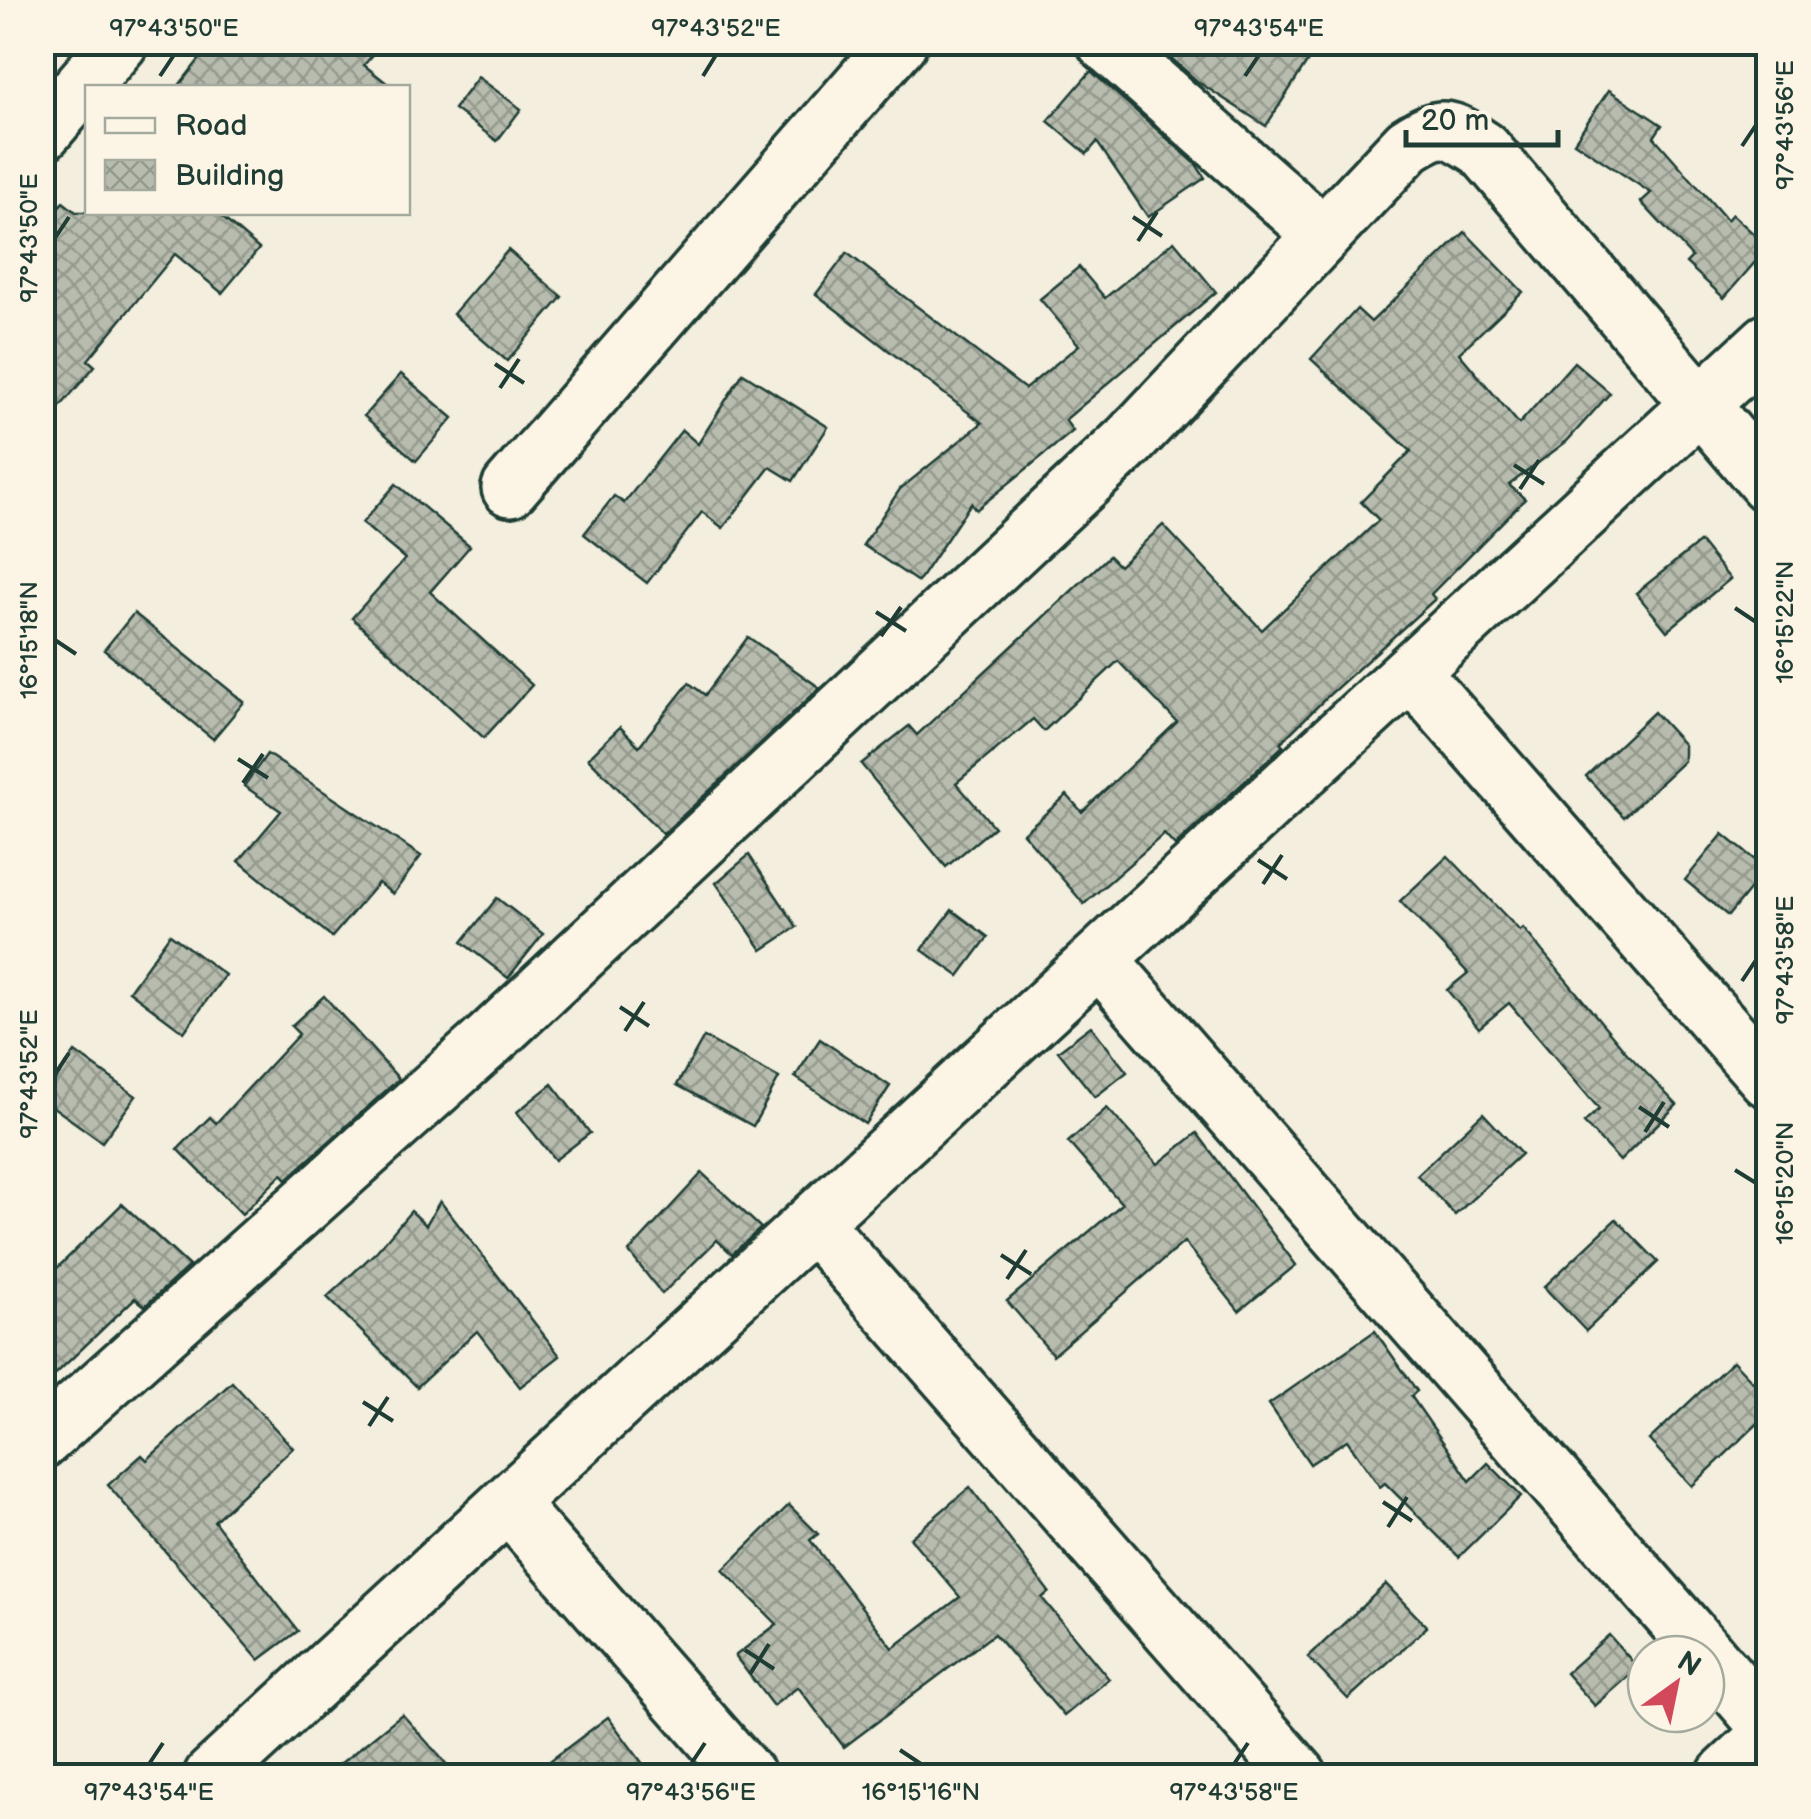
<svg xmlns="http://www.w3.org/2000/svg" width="1811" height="1819" font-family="'Balsamiq Sans',sans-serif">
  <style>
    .building { fill: url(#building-cross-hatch); stroke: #1f3d34; stroke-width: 2.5 }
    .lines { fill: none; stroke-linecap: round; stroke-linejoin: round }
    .minor-casing { stroke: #1f3d34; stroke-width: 62 }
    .minor { stroke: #fcf5e5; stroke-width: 55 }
    .ticks { fill: none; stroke: #1f3d34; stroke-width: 4 }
    .neatline { fill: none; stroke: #1f3d34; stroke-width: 4 }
    .ticks-label { font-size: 25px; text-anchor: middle; fill: #1f3d34 }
  </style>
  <defs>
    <pattern id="building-cross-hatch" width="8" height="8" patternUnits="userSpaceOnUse" patternTransform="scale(2.5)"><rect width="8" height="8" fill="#b8bcae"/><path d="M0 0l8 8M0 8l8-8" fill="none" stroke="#959a8e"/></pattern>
  </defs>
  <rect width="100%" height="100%" fill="#f3eede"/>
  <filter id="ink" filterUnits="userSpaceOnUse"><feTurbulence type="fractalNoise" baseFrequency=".01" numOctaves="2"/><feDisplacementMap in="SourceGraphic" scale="20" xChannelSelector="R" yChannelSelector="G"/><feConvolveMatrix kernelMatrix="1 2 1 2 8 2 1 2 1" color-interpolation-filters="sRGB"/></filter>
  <g filter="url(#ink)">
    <g class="building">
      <polygon points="213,42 384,42 364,65 393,88 177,88"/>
      <polygon points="1153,42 1320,42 1266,126 1198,82"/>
      <polygon points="1091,71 1196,164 1205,178 1148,217 1097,142 1087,154 1048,121"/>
      <polygon points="478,77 521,109 497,141 454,109"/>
      <polygon points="1609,90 1662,125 1654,137 1727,220 1732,214 1768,247 1724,298 1686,263 1692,257 1641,202 1651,193 1574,142"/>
      <polygon points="63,202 76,212 216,212 259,249 222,293 175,254 88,360 95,366 42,428 42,227"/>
      <polygon points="1465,232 1523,292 1459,353 1519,424 1574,362 1610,393 1567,441 1509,485 1525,499 1431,594 1435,599 1329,695 1280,743 1283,746 1175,846 1164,834 1084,904 1023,833 1067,795 1082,812 1177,722 1118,661 1044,731 1033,719 956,783 994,827 946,867 861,764 909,726 917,735 1109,556 1119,566 1163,525 1262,630 1379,520 1361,502 1411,451 1311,359 1357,309 1371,322"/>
      <polygon points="1174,241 1216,292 1065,420 1073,431 976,510 971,503 918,582 863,545 900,489 982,423 816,294 847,253 1025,389 1079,345 1040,299 1079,267 1105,298"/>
      <polygon points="508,250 562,297 507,361 453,314"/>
      <polygon points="743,373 828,427 793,481 770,467 723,528 702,512 647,583 584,534 614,496 624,503 682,430 698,444"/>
      <polygon points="401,374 453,418 416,461 364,416"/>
      <polygon points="396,484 470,546 430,592 532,685 484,738 352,618 405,559 362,523"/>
      <polygon points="1700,542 1730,579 1667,631 1636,593"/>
      <polygon points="134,613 244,702 213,739 104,650"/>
      <polygon points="748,637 820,688 663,834 588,758 620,727 639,746 689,683 705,695"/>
      <polygon points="1654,712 1684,745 1684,761 1624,817 1586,776"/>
      <polygon points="267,754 421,856 393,894 378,883 332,937 239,861 281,811 244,786"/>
      <polygon points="1723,834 1766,869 1728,916 1685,880"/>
      <polygon points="749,855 797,927 762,950 716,883"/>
      <polygon points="1448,856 1520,931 1523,928 1626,1052 1677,1105 1620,1161 1584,1123 1599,1109 1509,1003 1479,1028 1447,990 1468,973 1400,901"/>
      <polygon points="497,898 543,934 508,978 462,942"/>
      <polygon points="952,910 988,937 959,976 922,950"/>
      <polygon points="170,934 225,975 184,1032 129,991"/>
      <polygon points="324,996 399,1079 287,1179 282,1174 242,1214 178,1149 210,1117 216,1123 299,1034 291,1026"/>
      <polygon points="1091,1026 1127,1072 1095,1097 1058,1051"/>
      <polygon points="704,1037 779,1078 753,1126 677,1085"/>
      <polygon points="820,1039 890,1086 865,1124 795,1077"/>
      <polygon points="75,1052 136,1096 102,1142 42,1099"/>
      <polygon points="552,1084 590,1133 555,1160 517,1112"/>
      <polygon points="1107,1108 1158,1164 1197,1133 1296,1265 1239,1311 1184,1242 1053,1355 1007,1301 1122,1204 1068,1142"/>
      <polygon points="1483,1113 1521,1154 1455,1215 1417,1175"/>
      <polygon points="702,1173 761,1228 732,1254 717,1240 662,1294 629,1252"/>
      <polygon points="440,1201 560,1356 520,1387 477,1331 417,1387 327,1297 376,1252 411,1211 426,1225"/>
      <polygon points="122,1204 189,1266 145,1306 135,1298 42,1387 42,1283"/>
      <polygon points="1616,1219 1658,1262 1586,1331 1544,1287"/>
      <polygon points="1375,1331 1417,1391 1411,1396 1470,1481 1488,1463 1521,1496 1459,1557 1385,1483 1380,1487 1347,1440 1310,1464 1269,1404"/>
      <polygon points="1733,1361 1768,1398 1768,1414 1692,1486 1649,1440"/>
      <polygon points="232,1382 293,1448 214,1521 298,1631 259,1660 108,1485 142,1455 147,1460"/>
      <polygon points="970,1487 1049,1592 1042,1598 1109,1679 1064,1716 994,1634 844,1747 798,1687 773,1706 735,1656 777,1624 723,1570 789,1505 818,1534 810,1540 893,1648 960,1597 910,1538"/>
      <polygon points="1386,1584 1427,1627 1348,1699 1308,1657"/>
      <polygon points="1609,1635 1638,1668 1595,1706 1566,1673"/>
      <polygon points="402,1714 457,1776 325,1776"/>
      <polygon points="608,1717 652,1776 530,1776"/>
    </g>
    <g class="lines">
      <g class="minor-casing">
        <g id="minor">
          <polyline points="1105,42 1323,235"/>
          <polyline points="42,133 120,42"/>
          <polyline points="510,488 899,42"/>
          <polyline points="1411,672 1768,1079"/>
          <polyline points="1100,960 1706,1654"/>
          <polyline points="815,1225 1299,1776"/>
          <path d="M42,1440L488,1041L1129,441L1408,145C1443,122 1449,127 1483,149L1768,484"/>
          <polyline points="510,1506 747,1776"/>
          <polyline points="1706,1654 1768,1726"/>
          <polyline points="212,1776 1768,342"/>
          <polyline points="1725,1776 1768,1736"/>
        </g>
      </g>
      <use href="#minor" class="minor"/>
    </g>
  </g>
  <path class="ticks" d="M160,76L174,55M703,76L716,55M1245,76L1259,55M1742,146L1756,125M1133,217L1162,236M55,238L69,217M1138,241L1157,212M495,364L524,383M500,388L519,359M1514,465L1544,484M1520,489L1539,460M1735,608L1756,622M876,612L906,631M881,636L901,607M55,640L76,654M238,759L268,778M243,783L263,754M1258,860L1287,879M1263,884L1282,855M1742,981L1756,960M620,1007L649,1026M625,1031L644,1002M55,1074L69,1053M1639,1107L1669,1127M1645,1132L1664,1102M1735,1170L1756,1183M1001,1255L1031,1274M1007,1279L1026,1250M363,1402L393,1421M369,1426L388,1397M1383,1502L1412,1521M1388,1527L1407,1497M745,1650L774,1669M750,1674L769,1644M900,1750L921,1764M149,1764L163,1743M691,1764L705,1743M1234,1764L1248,1743"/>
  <rect width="1811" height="1819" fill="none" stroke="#fcf5e5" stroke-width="110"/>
  <rect x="85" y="85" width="325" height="130" fill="#fcf5e5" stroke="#a4ab9e" stroke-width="2.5"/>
  <rect x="105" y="118" width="50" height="15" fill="#fcf5e5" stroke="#a4ab9e" stroke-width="2.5"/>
  <text x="175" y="135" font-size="30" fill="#1f3d34">Road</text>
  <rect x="105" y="160" width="50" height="30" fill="url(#building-cross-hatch)" stroke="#a4ab9e" stroke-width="2.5"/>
  <text x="175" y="185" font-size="30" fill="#1f3d34">Building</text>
  <g transform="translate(1676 1684) rotate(33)"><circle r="48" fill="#fcf5e5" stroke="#a4ab9e" stroke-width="2.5"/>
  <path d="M0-8L18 38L0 25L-18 38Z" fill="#d1495b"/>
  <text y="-15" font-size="28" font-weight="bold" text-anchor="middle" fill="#1f3d34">N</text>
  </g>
  <path d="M1406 130v15h152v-15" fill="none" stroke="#1f3d34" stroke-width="5"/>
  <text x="1421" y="130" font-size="30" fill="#1f3d34" stroke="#fcf5e5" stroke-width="8" paint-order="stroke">20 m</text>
  <rect x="55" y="55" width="1701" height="1709" class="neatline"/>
  <g class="ticks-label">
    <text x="174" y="36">97°43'50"E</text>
    <text x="716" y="36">97°43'52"E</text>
    <text x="1259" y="36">97°43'54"E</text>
    <text transform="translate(1784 125) rotate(-90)" y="9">97°43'56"E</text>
    <text transform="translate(28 238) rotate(-90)" y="9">97°43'50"E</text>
    <text transform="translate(1784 622) rotate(-90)" y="9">16°15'22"N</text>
    <text transform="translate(28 640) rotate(-90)" y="9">16°15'18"N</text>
    <text transform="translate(1784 960) rotate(-90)" y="9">97°43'58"E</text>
    <text transform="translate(28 1074) rotate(-90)" y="9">97°43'52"E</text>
    <text transform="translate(1784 1183) rotate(-90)" y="9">16°15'20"N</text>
    <text x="149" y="1800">97°43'54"E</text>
    <text x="691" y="1800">97°43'56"E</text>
    <text x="921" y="1800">16°15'16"N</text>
    <text x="1234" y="1800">97°43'58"E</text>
  </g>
</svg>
